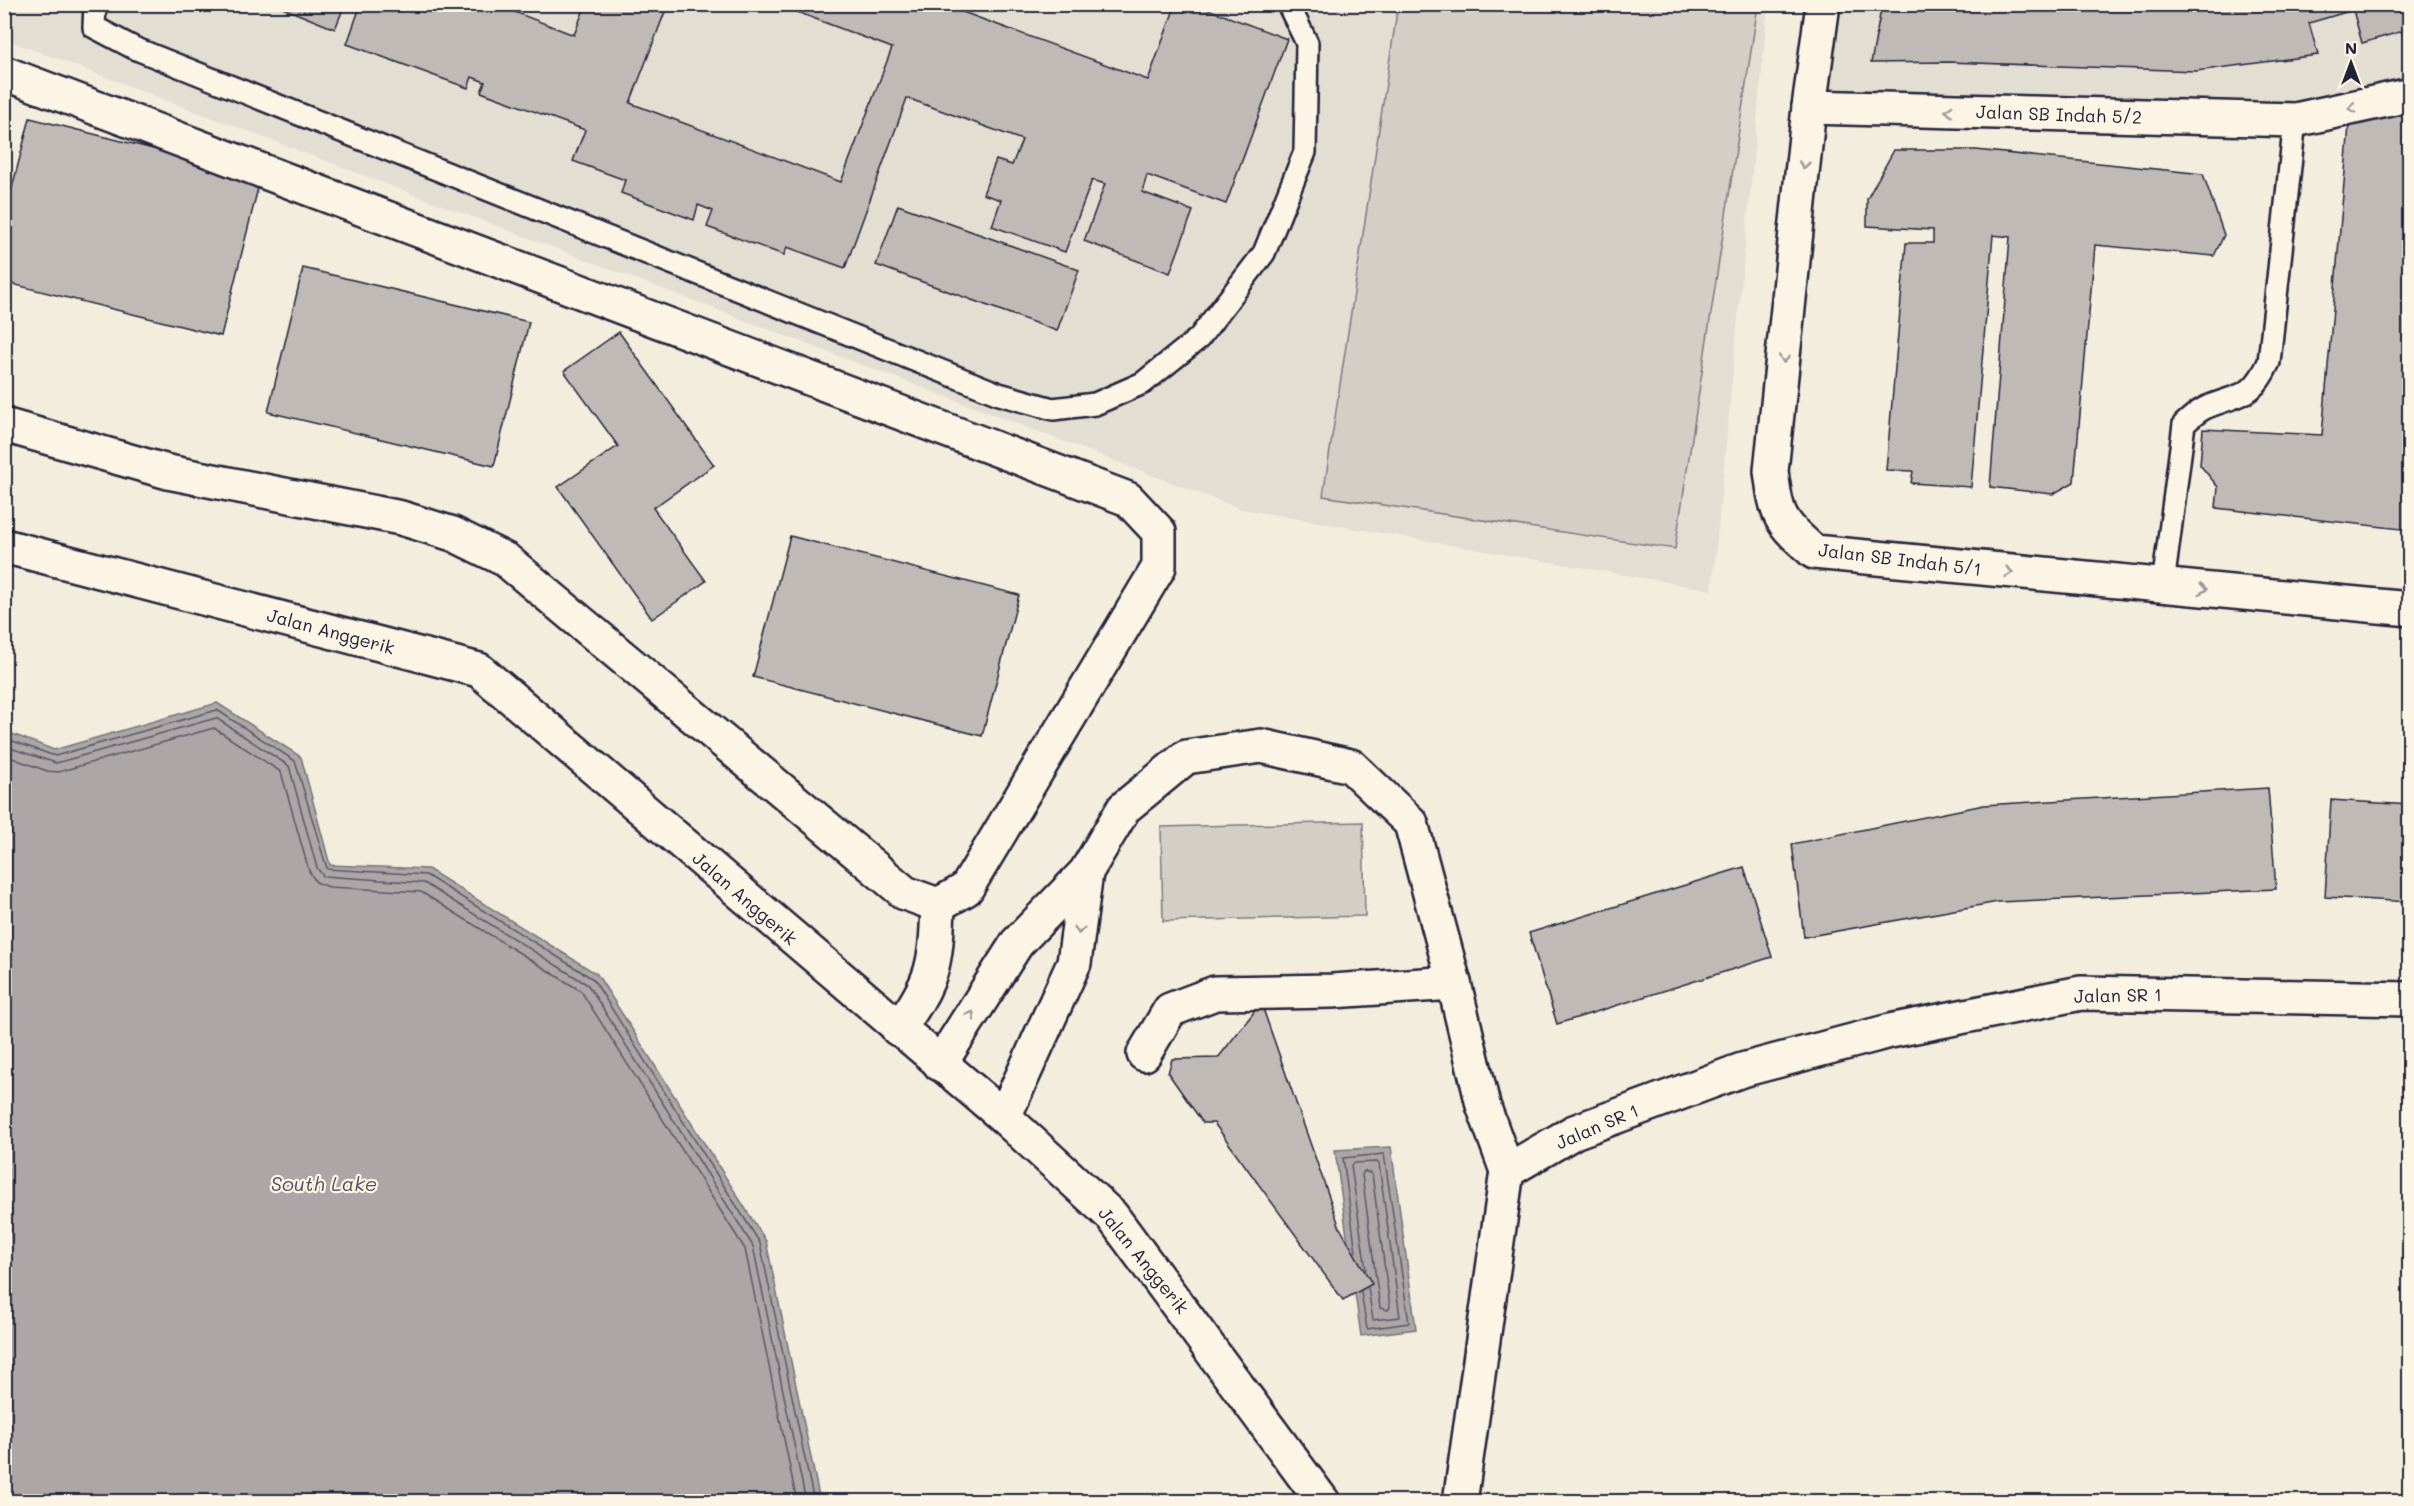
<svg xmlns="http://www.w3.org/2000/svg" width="2414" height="1506" font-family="Mali,sans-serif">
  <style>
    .built { fill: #e3ded2 }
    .green { fill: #d4cfc6; stroke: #7b7880; stroke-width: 1.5 }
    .water { fill: #aca7a6; stroke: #75727b; stroke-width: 1.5 }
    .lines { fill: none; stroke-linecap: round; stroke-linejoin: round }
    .shore { stroke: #595766; stroke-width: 1.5 }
    .building { fill: #bfbab6; stroke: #22223b; stroke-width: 1.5 }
    .service-casing { stroke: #22223b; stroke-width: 26 }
    .minor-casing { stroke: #22223b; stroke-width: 38 }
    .service { stroke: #fcf5e5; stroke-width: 21 }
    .minor { stroke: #fcf5e5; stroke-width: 33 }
    .oneway { stroke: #9a9698 }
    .labels { text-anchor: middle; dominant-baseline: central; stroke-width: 4.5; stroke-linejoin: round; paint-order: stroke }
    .street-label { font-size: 18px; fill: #22223b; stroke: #fcf5e5 }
    .water-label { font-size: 20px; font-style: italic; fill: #525160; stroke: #fcf5e5 }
  </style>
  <rect width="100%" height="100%" fill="#f3edde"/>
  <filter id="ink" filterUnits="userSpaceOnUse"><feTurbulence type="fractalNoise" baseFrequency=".0167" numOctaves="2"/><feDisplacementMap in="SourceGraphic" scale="12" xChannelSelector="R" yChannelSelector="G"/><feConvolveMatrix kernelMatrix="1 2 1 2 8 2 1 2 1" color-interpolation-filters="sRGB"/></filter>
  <g filter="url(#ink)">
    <g class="built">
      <polygon points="4,5 1768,5 1712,590 1241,509 5,39"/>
      <polygon points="1839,5 2409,5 2409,79 2292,104 1829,89"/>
    </g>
    <g class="green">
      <polygon points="1398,5 1758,5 1675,549 1323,496"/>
      <polygon points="1363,822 1365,916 1163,921 1161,827"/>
    </g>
    <g class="water">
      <polygon points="217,703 301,757 330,865 428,869 597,974 766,1241 820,1501 5,1501 5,731 54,750"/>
      <polygon points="1391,1147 1416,1329 1361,1336 1335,1150"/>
    </g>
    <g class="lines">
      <g class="shore">
        <polyline points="4,738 55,756 217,710 295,761 327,869 426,875 593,979 760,1243 814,1502"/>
        <polyline points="4,746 56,763 216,718 289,766 317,868 323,876 424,883 588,985 753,1246 806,1502"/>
        <polyline points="4,755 47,771 58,772 214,728 281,772 309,871 316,882 329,887 421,892 581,991 745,1249 797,1502"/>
        <polygon points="1364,1171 1372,1174 1390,1307 1388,1310 1380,1308 1362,1175"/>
        <polyline points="1356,1252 1343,1158 1384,1154 1409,1323 1367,1329 1361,1292"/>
        <polyline points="1366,1270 1351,1166 1354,1163 1377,1162 1379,1164 1400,1317 1373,1320 1368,1288"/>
      </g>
    </g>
    <g class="building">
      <polygon points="273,4 345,4 335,29"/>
      <polygon points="361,4 494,4 574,35 586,4 668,4 630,103 841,182 892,48 776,4 941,4 1148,80 1176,4 1194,4 1287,39 1226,204 1147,175 1142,192 1193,211 1170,273 1084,241 1105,184 1092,180 1065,252 992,226 1001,200 983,194 996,160 1012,165 1022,140 907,98 845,268 787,247 784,255 707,227 713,211 698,205 694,220 621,193 625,180 573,161 585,130 481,92 485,82 472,77 468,88 347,44"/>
      <polygon points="1882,4 2410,4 2410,29 2362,43 2353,10 2309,23 2318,55 2196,71 1948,62 1871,63"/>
      <polygon points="2389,112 2410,113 2410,384 2404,441 2410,442 2410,530 2216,508 2218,487 2200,465 2203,429 2322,435 2349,126"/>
      <polygon points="30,118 261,176 221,336 4,282 4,219"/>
      <polygon points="1894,150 1976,150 2203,174 2224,235 2214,256 2095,245 2074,482 2053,494 1990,487 2010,237 1993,235 1971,487 1911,483 1913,471 1886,470 1906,243 1933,243 1933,230 1867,226 1867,199"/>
      <polygon points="898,205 1079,270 1057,331 876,265"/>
      <polygon points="303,268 529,322 494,466 268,412"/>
      <polygon points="619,332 714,465 653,508 706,581 652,619 558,487 618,446 564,371"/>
      <polygon points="790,536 1019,595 982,736 753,677"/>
      <polygon points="2268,788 2276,889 1998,902 1804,937 1792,844 1984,805"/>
      <polygon points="2331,800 2410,805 2410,902 2325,897"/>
      <polygon points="1744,867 1772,957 1557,1024 1529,933"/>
      <polygon points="1261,1003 1340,1228 1372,1284 1343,1300 1214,1123 1203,1123 1168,1073 1172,1059 1218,1058"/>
    </g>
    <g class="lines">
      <g class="service-casing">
        <g id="service">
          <polyline points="95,4 94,27 134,48 999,394 1053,409 1095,404 1143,383 1199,338 1264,253 1305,152 1307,43 1288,4"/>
          <path d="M2163,585L2184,424C2191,418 2199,410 2207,407C2241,393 2252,399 2269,362L2295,120"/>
        </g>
      </g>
      <g class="minor-casing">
        <g id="minor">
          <path d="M1823,4L1809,107L1771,471C1777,518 1779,521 1814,552L2410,609"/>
          <polyline points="4,73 1128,499 1159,532 1159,567 966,889 938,905 905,893 506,560 453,534 401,518 168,472 4,425"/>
          <polyline points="1809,107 2295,120 2410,95"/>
          <polyline points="4,546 479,670 1004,1117 1112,1216 1323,1502"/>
          <path d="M898,1029C934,982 936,963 938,905"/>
          <polyline points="1144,1054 1170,1010 1215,993 1332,991 1454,983"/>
          <polyline points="940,1064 1017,943 1086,872 1124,808 1186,757 1261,746 1351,766 1411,823 1454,983 1483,1105 1507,1171 1574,1132 1742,1070 1890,1031 2081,993 2410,999"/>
          <polyline points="1004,1117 1074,963 1086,872"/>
          <polyline points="1460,1502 1507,1171"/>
        </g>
      </g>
      <use href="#service" class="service"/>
      <use href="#minor" class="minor"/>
    </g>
    <defs><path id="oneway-chevron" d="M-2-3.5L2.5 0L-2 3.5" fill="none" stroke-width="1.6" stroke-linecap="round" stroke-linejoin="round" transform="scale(1.5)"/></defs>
    <g class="oneway">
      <use href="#oneway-chevron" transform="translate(2352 108) rotate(168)"/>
      <use href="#oneway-chevron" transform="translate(1949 111) rotate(-178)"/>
      <use href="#oneway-chevron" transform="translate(1804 165) rotate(96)"/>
      <use href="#oneway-chevron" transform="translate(1784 359) rotate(96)"/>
      <use href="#oneway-chevron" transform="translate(2009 572) rotate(5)"/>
      <use href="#oneway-chevron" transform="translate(2203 589) rotate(6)"/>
      <use href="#oneway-chevron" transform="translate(1079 930) rotate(97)"/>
      <use href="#oneway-chevron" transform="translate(971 1015) rotate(-58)"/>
    </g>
  </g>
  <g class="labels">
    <g class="street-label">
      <text transform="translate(2059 114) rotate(2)">Jalan SB Indah 5/2</text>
      <text transform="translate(1900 559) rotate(7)">Jalan SB Indah 5/1</text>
      <text transform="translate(331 631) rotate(15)">Jalan Anggerik</text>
      <text transform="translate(745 898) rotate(41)">Jalan Anggerik</text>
      <text transform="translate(2118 995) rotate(-1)">Jalan SR 1</text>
      <text transform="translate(1597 1126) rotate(-23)">Jalan SR 1</text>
      <text transform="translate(1144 1260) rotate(51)">Jalan Anggerik</text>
    </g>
    <g class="water-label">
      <text x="324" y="1183">South Lake</text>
    </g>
  </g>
  <rect width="2414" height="1506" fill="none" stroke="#fcf5e5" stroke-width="24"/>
  <rect x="12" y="12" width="2390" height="1482" fill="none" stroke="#22223b" stroke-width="2" filter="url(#ink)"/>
  <g transform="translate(2351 63)" stroke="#fcf5e5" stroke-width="4.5" paint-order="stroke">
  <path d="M0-4.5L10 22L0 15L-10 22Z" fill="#22223b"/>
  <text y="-9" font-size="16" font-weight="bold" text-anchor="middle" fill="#22223b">N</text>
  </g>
</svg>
